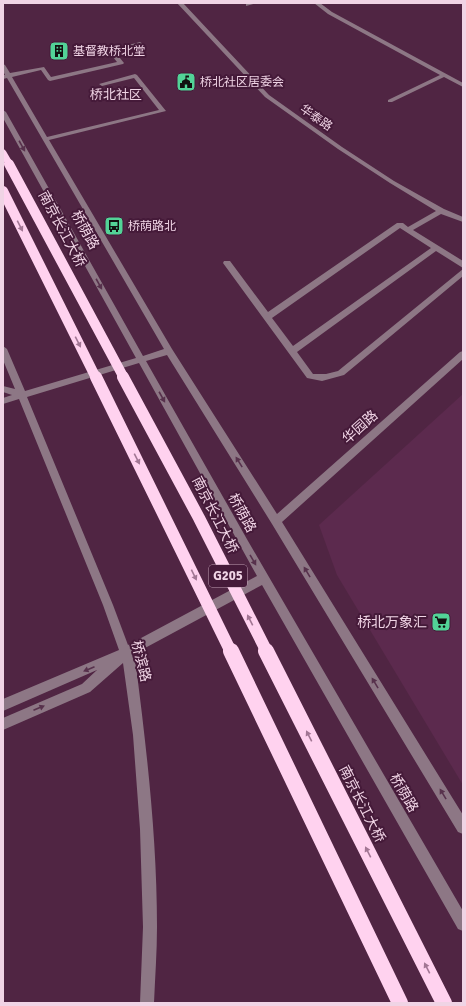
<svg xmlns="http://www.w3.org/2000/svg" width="466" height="1006" font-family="Signika,'Noto Sans SC',sans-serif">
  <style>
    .built { fill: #5c2a4e }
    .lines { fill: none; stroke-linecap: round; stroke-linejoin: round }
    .minor { fill: #8d7785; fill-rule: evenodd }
    .highway-bridge-far3 { stroke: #ffd2ef; stroke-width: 7 }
    .highway-bridge-far2 { stroke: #ffd2ef; stroke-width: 10 }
    .highway-bridge-far1 { stroke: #ffd2ef; stroke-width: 12 }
    .highway-bridge { stroke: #ffd2ef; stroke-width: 16 }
    .oneway { fill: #57314c }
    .oneway2 { fill: #a27694 }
    .labels { text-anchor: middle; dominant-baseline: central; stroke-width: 4; stroke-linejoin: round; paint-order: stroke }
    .far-poi-label { font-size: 12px; fill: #f0d4e5; stroke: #451a39; text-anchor: start }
    .far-street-label { font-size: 12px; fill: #f0d4e5; stroke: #451a39 }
    .far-quarter-label { font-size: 13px; fill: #f0d4e5; stroke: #451a39 }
    .shield { fill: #451a39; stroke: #bd9cb1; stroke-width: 1 }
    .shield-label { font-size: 13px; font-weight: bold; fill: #f0d4e5 }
    .street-label { font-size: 14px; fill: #f0d4e5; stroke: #451a39 }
    .poi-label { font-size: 14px; fill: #f0d4e5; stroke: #451a39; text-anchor: end }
  </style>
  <rect width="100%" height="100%" fill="#502543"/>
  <polygon class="built" points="463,394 463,785 337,575 319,525"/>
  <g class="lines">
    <g class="minor">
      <path d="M177,3H183L269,95L342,147L394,181L444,209L463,217V222L441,214L413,230L463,261V268L436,251L297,352L313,374H326L338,371L463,269V276L344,375L322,381L307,378L223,263L224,261H230L268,312L397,223H403L408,227L436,211L390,183L338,149L265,97ZM400,228L431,248L293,346L272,318Z"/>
      <polygon points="249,3 257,3 246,6 246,4"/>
      <polygon points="314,3 320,3 332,12 463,83 463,87 444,77 392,102 388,102 388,100 440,75 328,14"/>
      <path d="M140,42L143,44L142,45L115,52L124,63L123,64L50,81L48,80L41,70L12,77L47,137L159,110L134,78L102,86L99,84L135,74L137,75L166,111L49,140L172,349L277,514L460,352L463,351V359L282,522L463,815V834L458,832L272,524L167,355L146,361L248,541L463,911V931L458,929L262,585L132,655L136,666C147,752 157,840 157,927C157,952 155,978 154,1003H140L143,927L140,829L133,735L123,663L90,692L3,730V718L82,684L97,670L3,711V699L119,650L103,605L19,399L3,404V398L12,395L3,392V386L15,389L3,360V346L7,349L25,391L136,358L3,118V110L6,112L143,356L164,349L7,78L3,79V75H5L3,71V64L5,65L10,73L44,67L51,77L117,62L108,51L109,50ZM139,363L257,576L128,645L113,605L27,397Z"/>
    </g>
    <polyline class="highway-bridge-far3" points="3,153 10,165"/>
    <g class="highway-bridge-far2">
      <polyline points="9,164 124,378"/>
      <polyline points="3,191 96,378"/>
    </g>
    <g class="highway-bridge-far1">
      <polyline points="96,377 231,652"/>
      <polyline points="123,377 199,518 267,652"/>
    </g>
    <g class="highway-bridge">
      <polyline points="231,651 400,1003"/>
      <polyline points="266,651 444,1003"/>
    </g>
  </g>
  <defs><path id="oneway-solid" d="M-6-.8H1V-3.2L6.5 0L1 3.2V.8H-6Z"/></defs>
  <g class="oneway">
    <use href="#oneway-solid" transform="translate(22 146) rotate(61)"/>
    <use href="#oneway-solid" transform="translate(99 284) rotate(61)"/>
    <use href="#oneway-solid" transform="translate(162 397) rotate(61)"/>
    <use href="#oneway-solid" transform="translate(239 462) rotate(-122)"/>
    <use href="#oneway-solid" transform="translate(253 560) rotate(60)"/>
    <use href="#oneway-solid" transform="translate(307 572) rotate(-121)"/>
    <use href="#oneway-solid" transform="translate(89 669) rotate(157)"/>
    <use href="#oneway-solid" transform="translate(375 683) rotate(-121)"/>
    <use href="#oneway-solid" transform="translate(39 708) rotate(-23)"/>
    <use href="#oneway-solid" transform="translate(443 794) rotate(-121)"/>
  </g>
  <g class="oneway2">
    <use href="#oneway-solid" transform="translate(20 226) rotate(63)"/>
    <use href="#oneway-solid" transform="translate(78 342) rotate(63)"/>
    <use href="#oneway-solid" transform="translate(137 459) rotate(63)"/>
    <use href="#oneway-solid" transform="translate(194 575) rotate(64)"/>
    <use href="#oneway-solid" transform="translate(250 620) rotate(-117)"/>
    <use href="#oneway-solid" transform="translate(309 736) rotate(-117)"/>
    <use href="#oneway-solid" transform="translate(368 852) rotate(-117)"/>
    <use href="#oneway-solid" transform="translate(427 968) rotate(-117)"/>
  </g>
  <defs>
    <g id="building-square" transform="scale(1)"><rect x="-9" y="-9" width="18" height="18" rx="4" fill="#52d397" stroke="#451a39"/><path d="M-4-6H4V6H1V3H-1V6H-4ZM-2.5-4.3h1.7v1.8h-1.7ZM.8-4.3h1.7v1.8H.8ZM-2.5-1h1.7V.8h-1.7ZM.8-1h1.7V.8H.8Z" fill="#111"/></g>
    <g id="civic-square" transform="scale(1)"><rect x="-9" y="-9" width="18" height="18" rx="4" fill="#52d397" stroke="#451a39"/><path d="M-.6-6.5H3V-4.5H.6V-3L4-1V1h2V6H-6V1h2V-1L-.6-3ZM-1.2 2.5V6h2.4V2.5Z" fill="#111"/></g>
    <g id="bus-square" transform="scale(1)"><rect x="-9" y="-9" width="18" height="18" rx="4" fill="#52d397" stroke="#451a39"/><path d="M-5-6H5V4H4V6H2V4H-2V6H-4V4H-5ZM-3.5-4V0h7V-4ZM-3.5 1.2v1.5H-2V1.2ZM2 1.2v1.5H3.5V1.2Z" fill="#111"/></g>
    <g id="supermarket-square" transform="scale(1)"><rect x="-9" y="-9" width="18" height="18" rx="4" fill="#52d397" stroke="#451a39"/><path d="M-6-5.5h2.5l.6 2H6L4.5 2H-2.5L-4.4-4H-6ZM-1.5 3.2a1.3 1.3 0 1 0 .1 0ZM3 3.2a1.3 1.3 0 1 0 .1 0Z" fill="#111"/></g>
  </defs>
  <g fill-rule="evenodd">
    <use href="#building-square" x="59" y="51"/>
    <use href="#civic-square" x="186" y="82"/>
    <use href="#bus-square" x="114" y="226"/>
    <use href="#supermarket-square" x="441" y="622"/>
  </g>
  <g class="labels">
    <g class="far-poi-label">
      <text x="73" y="51">基督教桥北堂</text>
      <text x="200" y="82">桥北社区居委会</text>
      <text x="128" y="226">桥荫路北</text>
    </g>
    <g class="far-street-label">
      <text transform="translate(316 118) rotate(35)">华泰路</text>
    </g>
    <g class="far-quarter-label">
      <text x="116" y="95">桥北社区</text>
    </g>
    <rect class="shield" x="209" y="565" width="38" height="22" rx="3"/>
    <g class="shield-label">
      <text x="228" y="576">G205</text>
    </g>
    <g class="street-label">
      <text transform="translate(62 229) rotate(62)">南京长江大桥</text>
      <text transform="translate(85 230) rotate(61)">桥荫路</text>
      <text transform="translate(360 427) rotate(-42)">华园路</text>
      <text transform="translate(242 513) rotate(61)">桥荫路</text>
      <text transform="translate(215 515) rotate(63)">南京长江大桥</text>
      <text transform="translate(141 661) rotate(76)">桥滨路</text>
      <text transform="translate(404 793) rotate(60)">桥荫路</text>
      <text transform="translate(362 804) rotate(63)">南京长江大桥</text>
    </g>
    <g class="poi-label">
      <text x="427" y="622">桥北万象汇</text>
    </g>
  </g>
  <rect width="466" height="1006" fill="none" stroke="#f0d4e5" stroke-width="8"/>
</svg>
